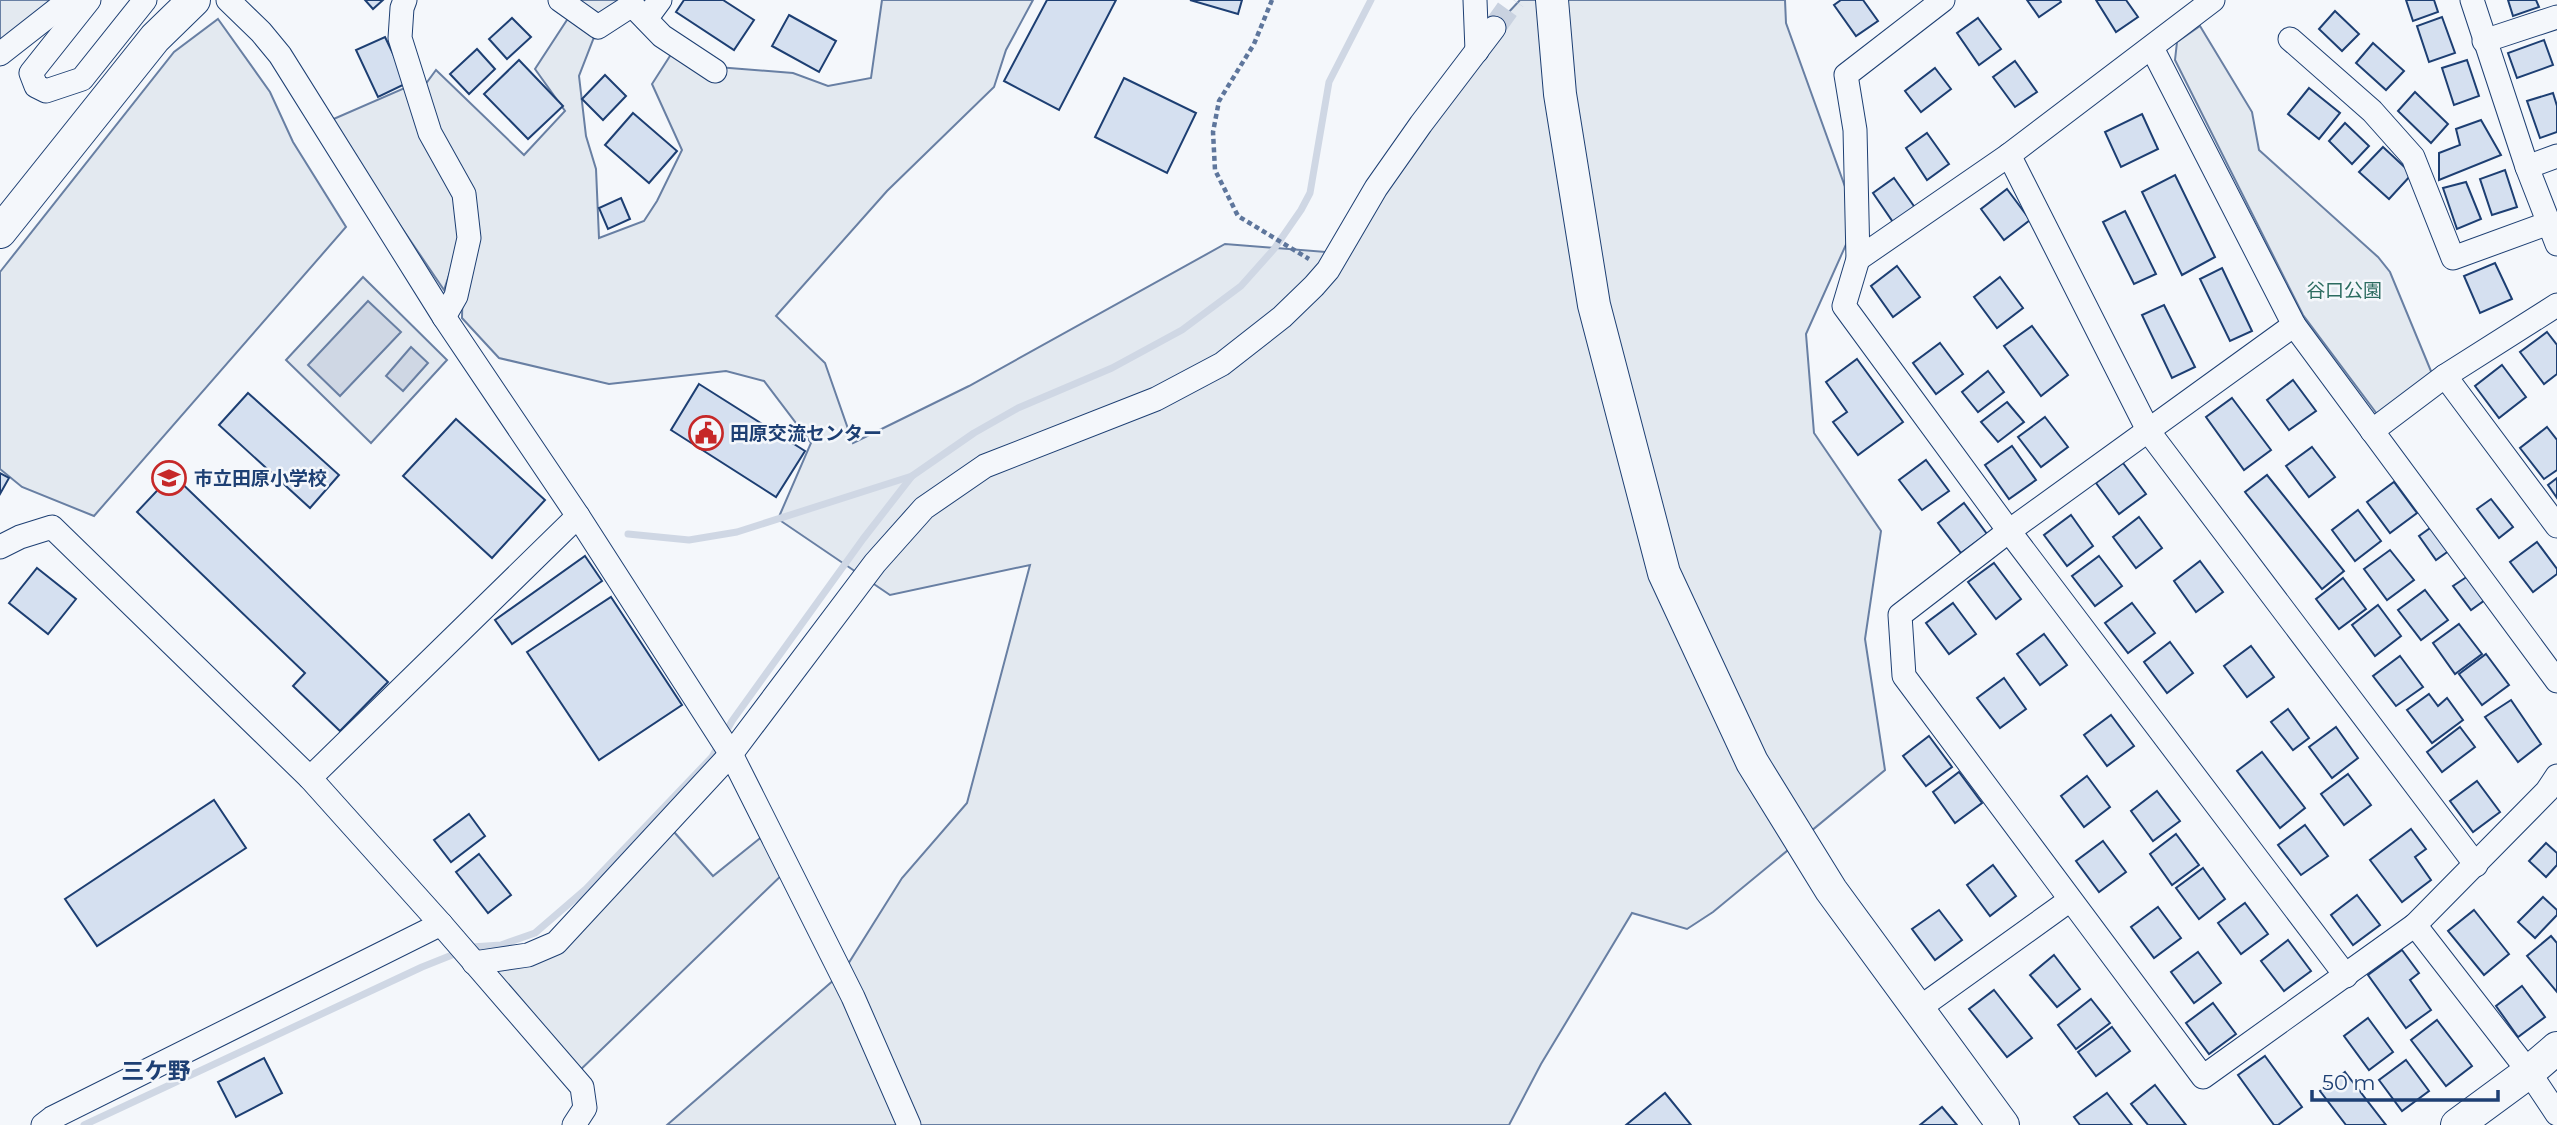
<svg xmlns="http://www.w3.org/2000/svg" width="2557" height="1125" font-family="Montserrat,'Noto Sans JP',sans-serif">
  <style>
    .green { fill: #e3e9f0; stroke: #687fa3; stroke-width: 2 }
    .water { fill: #cfd7e4; stroke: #687fa3; stroke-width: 2 }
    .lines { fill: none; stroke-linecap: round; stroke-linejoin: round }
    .stream { stroke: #cfd7e4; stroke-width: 7 }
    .building { fill: #d5e0f0; stroke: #1d3f73; stroke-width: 2 }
    .street-tunnel { stroke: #c9d2e0; stroke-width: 23; stroke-dasharray: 23 11; stroke-linecap: butt }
    .street-casing { stroke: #1d3f73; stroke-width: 25 }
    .secondary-casing { stroke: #1d3f73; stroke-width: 34 }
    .path { stroke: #5e769c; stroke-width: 4.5; stroke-dasharray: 5 3.5; stroke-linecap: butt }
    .street { stroke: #f4f7fb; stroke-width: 23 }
    .secondary { stroke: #f4f7fb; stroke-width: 32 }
    .labels { text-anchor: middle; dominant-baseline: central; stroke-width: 5; stroke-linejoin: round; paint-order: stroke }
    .park-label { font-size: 19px; fill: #2c6c60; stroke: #f4f7fb }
    .poi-label { font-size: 19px; font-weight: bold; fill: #1d3f73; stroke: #f4f7fb; text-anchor: start }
    .quarter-label { font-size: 23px; font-weight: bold; fill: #1d3f73; stroke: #f4f7fb }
  </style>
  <rect width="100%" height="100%" fill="#f4f7fb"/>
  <g class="green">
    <polygon points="0,0 67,0 0,57"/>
    <polygon points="580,0 655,0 632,5 598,27 579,76 586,136 596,169 599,238 644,221 657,201 682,150 652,84 677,45 717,67 793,73 828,86 871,78 882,0 1033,0 1006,50 994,87 887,191 776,316 825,363 853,443 969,386 1225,244 1338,253 1494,28 1520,0 1785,0 1786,23 1857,220 1806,334 1814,433 1881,531 1865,639 1885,770 1713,912 1687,929 1632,913 1541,1064 1509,1125 667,1125 843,972 902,878 967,803 1030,565 890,595 778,519 811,443 764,381 726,371 609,384 499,358 462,318 464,231 444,290 329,121 416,83 419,93 436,70 524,155 565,111 535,69"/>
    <polygon points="218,19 270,92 293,142 346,227 94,516 22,487 0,469 0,272 174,52"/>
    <polygon points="2200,26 2252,112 2259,150 2378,257 2390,272 2433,376 2377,414 2303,315 2175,60 2177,42"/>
    <polygon points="363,277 447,360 371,443 286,360"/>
    <polygon points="667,824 713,876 769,831 788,869 573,1077 486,961 546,947"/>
  </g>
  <g class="water">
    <polygon points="368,301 401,332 340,396 308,365"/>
    <polygon points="411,347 428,363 403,391 386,376"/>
  </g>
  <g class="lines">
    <g class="stream">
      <polyline points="628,534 689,540 737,532 912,476 974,433 1018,408 1112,368 1182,330 1241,286 1274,249 1301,210 1310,193 1329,82 1371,0"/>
      <polyline points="84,1125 422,967 472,947 501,945 535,933 586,889 712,757 732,721 863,539 912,476"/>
    </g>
  </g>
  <g class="building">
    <polygon points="365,0 383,0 373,9"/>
    <polygon points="684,0 723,0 754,20 734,50 676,12"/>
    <polygon points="1047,0 1116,0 1059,110 1004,81"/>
    <polygon points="1190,0 1242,0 1238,14"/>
    <polygon points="1841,0 1863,0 1878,21 1856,36 1834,5"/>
    <polygon points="2027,0 2060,0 2061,2 2039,17"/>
    <polygon points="2096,0 2126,0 2138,17 2116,32"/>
    <polygon points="2406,0 2434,0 2438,12 2413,21"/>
    <polygon points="2508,0 2536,0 2539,7 2513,16"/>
    <polygon points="2335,11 2359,34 2342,51 2319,29"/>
    <polygon points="789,15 836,41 819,72 772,46"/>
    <polygon points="2442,17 2455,53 2429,62 2417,26"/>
    <polygon points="512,18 531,37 507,59 489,39"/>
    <polygon points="1978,18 2001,49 1979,65 1957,33"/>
    <polygon points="385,37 407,83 378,97 356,50"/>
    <polygon points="2544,40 2553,65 2517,78 2508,53"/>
    <polygon points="2373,43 2404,71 2386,90 2356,63"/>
    <polygon points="477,49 495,69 469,94 450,74"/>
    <polygon points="519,60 563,106 528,139 484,94"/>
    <polygon points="2467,60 2479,96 2454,105 2442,68"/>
    <polygon points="2015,61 2037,92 2015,107 1993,77"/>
    <polygon points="1935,68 1951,89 1921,112 1905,91"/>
    <polygon points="605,75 626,96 603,120 582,99"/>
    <polygon points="1124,78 1196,113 1167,173 1095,137"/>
    <polygon points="2309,88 2340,113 2319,139 2288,114"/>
    <polygon points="2415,92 2448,124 2431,143 2398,111"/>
    <polygon points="2553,93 2557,106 2557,132 2540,138 2527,101"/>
    <polygon points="633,113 677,151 649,183 605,145"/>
    <polygon points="2142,114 2158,149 2121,167 2105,132"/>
    <polygon points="2481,120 2501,155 2439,180 2439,153 2460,145 2456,129"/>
    <polygon points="2345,123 2369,146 2352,164 2329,141"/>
    <polygon points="1927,133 1949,164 1927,180 1906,148"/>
    <polygon points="2383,147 2412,174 2389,199 2359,172"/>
    <polygon points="2505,170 2517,207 2492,215 2480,179"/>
    <polygon points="2175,175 2215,257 2182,275 2142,192"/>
    <polygon points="1894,178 1916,209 1895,225 1873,193"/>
    <polygon points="2466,182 2481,219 2457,229 2443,188"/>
    <polygon points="2007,189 2030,220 2004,240 1981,209"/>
    <polygon points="621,198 630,219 608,229 599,208"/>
    <polygon points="2125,211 2156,274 2134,284 2103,222"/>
    <polygon points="2495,263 2512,299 2480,313 2464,276"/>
    <polygon points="1897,266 1920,297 1893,317 1871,286"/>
    <polygon points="2222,268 2252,331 2230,341 2200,279"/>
    <polygon points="2000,277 2023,308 1997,328 1974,297"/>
    <polygon points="2164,305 2195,367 2172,378 2142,315"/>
    <polygon points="2032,326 2068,375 2041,396 2004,346"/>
    <polygon points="2547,332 2557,345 2557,374 2544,384 2520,352"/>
    <polygon points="1940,343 1963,374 1936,394 1913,363"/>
    <polygon points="1857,359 1903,422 1858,455 1833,422 1847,412 1826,382"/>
    <polygon points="2502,365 2526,397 2499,418 2475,386"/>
    <polygon points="1988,371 2004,392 1978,412 1962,392"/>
    <polygon points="2293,380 2316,411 2289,430 2267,400"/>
    <polygon points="699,384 805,451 776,497 671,430"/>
    <polygon points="248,393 339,475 310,508 219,425"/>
    <polygon points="2232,398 2271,450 2244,470 2206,417"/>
    <polygon points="2007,402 2024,422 1998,442 1981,422"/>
    <polygon points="2045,417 2068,447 2041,467 2018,437"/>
    <polygon points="456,419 545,500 492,558 403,476"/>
    <polygon points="2547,427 2557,440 2557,470 2544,479 2520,448"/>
    <polygon points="2012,446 2036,480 2009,499 1985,465"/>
    <polygon points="2312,447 2335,477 2309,497 2286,466"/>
    <polygon points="1926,460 1949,491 1922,510 1899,480"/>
    <polygon points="2123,463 2146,494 2119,514 2096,483"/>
    <polygon points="170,472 388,682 340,731 293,686 305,673 137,512 169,478"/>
    <polygon points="0,473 9,478 0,494"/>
    <polygon points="2267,475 2344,571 2322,589 2245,492"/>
    <polygon points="2557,478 2557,498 2548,485"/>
    <polygon points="2394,482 2417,513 2390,533 2367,502"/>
    <polygon points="2491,499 2513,527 2499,538 2477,509"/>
    <polygon points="1964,503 1987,534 1961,553 1938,523"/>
    <polygon points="2358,510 2381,541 2355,561 2332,530"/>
    <polygon points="2071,515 2093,546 2067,566 2044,535"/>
    <polygon points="2139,517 2162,548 2136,568 2113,537"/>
    <polygon points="2433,526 2450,550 2436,560 2419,536"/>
    <polygon points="2537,542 2557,569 2557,574 2533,592 2510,562"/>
    <polygon points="2390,550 2414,580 2387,600 2364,569"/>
    <polygon points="585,556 602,581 512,644 495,620"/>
    <polygon points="2099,556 2122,586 2095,606 2072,576"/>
    <polygon points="2200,561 2223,592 2196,612 2174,581"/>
    <polygon points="1994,563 2021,599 1996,619 1968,582"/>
    <polygon points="37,568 76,599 48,634 9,603"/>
    <polygon points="2468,576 2485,600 2471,610 2453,586"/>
    <polygon points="2343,578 2366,609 2339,629 2316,599"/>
    <polygon points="2425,590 2448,620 2421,640 2398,610"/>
    <polygon points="611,597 682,705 599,760 527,652"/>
    <polygon points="1953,603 1976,634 1949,654 1926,623"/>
    <polygon points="2132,603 2155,633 2128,653 2105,623"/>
    <polygon points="2378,605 2401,636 2375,656 2352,625"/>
    <polygon points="2459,624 2482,654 2455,674 2433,643"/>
    <polygon points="2044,634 2067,665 2040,685 2017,654"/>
    <polygon points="2170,642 2193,673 2167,693 2144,662"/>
    <polygon points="2251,646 2274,677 2247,697 2224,666"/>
    <polygon points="2486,654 2509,685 2482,705 2459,674"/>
    <polygon points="2400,656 2423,687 2396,706 2373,676"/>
    <polygon points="2004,678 2026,709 2000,728 1977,698"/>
    <polygon points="2429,694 2438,706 2447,698 2463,720 2432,743 2407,710"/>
    <polygon points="2511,700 2541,744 2518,762 2485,717"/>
    <polygon points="2288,709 2309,738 2293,750 2271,722"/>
    <polygon points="2111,715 2134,746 2107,766 2084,735"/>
    <polygon points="2336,727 2358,758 2332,778 2309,747"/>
    <polygon points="2460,727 2475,747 2442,772 2427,752"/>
    <polygon points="1929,736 1952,767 1926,786 1903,756"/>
    <polygon points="2262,752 2305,808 2280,828 2237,771"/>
    <polygon points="1959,772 1982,803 1955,823 1933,792"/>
    <polygon points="2348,774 2371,805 2344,825 2321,794"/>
    <polygon points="2087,776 2110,807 2084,827 2061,796"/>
    <polygon points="2477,781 2500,812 2473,832 2450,801"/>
    <polygon points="2157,791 2180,821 2153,841 2131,811"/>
    <polygon points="214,800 246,848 97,946 65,899"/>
    <polygon points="469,814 485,836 451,862 434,840"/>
    <polygon points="2305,825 2328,856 2301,875 2278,845"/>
    <polygon points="2411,829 2426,849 2415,857 2431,880 2402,902 2370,860"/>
    <polygon points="2176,834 2199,865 2172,885 2150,854"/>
    <polygon points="2103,841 2126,872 2099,892 2076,861"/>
    <polygon points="2546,843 2557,853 2557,865 2546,877 2529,861"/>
    <polygon points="479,854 511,895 488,913 456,872"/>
    <polygon points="1993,865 2016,896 1990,916 1967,885"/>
    <polygon points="2203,868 2225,899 2199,919 2176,888"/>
    <polygon points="2357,895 2380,925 2353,945 2331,915"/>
    <polygon points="2543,897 2557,910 2557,915 2535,938 2518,922"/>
    <polygon points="2245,903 2268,934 2241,954 2218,923"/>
    <polygon points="2158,907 2181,938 2154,958 2131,927"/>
    <polygon points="1939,910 1962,940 1935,960 1912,929"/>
    <polygon points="2474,910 2509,954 2484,975 2448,931"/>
    <polygon points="2551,936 2557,943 2557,992 2527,956"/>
    <polygon points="2288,940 2311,971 2284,991 2261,961"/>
    <polygon points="2402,950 2419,973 2410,980 2431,1010 2406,1028 2368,975"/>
    <polygon points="2198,952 2221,983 2194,1003 2171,972"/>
    <polygon points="2054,955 2080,989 2057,1007 2030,975"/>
    <polygon points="2522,986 2545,1017 2518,1037 2496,1006"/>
    <polygon points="1994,990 2032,1038 2007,1057 1969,1009"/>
    <polygon points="2091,999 2110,1023 2076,1049 2058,1025"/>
    <polygon points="2213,1003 2236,1034 2209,1054 2186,1023"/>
    <polygon points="2368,1018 2393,1052 2369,1070 2344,1036"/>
    <polygon points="2437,1020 2472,1066 2446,1086 2411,1040"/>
    <polygon points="2112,1027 2130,1051 2096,1076 2078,1052"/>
    <polygon points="2265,1056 2302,1107 2278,1125 2274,1125 2238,1075"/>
    <polygon points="264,1058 282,1093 236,1117 218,1082"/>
    <polygon points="2406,1060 2429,1091 2402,1111 2379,1080"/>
    <polygon points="2345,1072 2386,1125 2346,1125 2320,1091"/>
    <polygon points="2155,1085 2186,1125 2148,1125 2131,1104"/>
    <polygon points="1665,1093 1691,1125 1626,1125"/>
    <polygon points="2107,1093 2132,1125 2080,1125 2074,1117"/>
    <polygon points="1942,1107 1957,1125 1920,1125"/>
  </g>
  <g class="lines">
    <polyline class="street-tunnel" points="1494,28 1514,0"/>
    <g class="street-casing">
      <g id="street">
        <polyline points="89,0 31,73 36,86 46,91 82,79 145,0"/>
        <polyline points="228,0 261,32 280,55 444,317 578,516 731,754 853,997 909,1125"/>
        <polyline points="405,0 402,8 400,38 430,133 464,194 469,238 456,296 444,317"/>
        <polyline points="560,0 598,27 632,5 662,36 715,71"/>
        <polyline points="1475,0 1477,51"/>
        <polyline points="1943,0 1846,75 1855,130 1858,259 1844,306 2009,531 2346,976"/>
        <polyline points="2472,0 2527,167 2557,244"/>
        <polyline points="646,19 660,0"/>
        <polyline points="2290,39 2372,111 2413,157 2453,258 2549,223"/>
        <polyline points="2484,41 2557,17"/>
        <polyline points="2152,48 2294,325 2557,681"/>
        <polyline points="0,54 69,0"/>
        <polyline points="2009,155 2149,432 2476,865"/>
        <polyline points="2527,167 2557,156"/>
        <polyline points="1858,259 2009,155 2213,0"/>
        <polyline points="2294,325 2009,531 1900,615 1904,676 2203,1077 2415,925 2547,791 2557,776"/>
        <polyline points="2445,376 2557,526"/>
        <polyline points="2372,431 2445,376 2557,305"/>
        <polyline points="0,547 20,537 52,527 310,778 441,924 582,1087 585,1108 574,1125"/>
        <polyline points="310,778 578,516"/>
        <polyline points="2415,925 2529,1072 2557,1114"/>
        <polyline points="474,963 528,955 556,943 731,754 875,563 924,508 985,466 1156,399 1222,364 1282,317 1314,286 1328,270 1376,188 1421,124 1494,28"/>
        <polyline points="1918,1009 2070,900"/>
        <polyline points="43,1125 52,1118 441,924"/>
      </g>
    </g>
    <g class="secondary-casing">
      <g id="secondary">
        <polyline points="1552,0 1560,94 1594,305 1664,573 1752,762 1831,890 2003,1125"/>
        <polyline points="0,232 155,38 194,0"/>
        <polyline points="2457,1125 2529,1072 2557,1048"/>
      </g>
    </g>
    <polyline class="path" points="1272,0 1254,44 1219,101 1213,132 1215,170 1238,216 1309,259"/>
    <use href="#street" class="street"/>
    <use href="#secondary" class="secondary"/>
  </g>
  <defs>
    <g id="civic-ring" transform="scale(1.75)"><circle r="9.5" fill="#f4f7fb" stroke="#c62828" stroke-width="1.5"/><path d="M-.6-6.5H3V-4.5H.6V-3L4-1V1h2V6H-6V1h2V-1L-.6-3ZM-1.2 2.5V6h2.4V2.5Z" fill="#c62828"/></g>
    <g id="school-ring" transform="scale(1.75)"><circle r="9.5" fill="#f4f7fb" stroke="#c62828" stroke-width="1.5"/><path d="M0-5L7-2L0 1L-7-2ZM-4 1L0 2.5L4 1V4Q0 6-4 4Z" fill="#c62828"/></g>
  </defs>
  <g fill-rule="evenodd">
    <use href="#civic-ring" x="706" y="433"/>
    <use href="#school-ring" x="169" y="478"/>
  </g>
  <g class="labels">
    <g class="park-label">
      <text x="2344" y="290">谷口公園</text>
    </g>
    <g class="poi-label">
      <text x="730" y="433">田原交流センター</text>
      <text x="194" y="478">市立田原小学校</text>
    </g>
    <g class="quarter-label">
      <text x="156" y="1071">三ケ野</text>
    </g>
  </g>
  <path d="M2312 1090v10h186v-10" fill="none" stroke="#1d3f73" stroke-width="3.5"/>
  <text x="2322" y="1090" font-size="21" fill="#1d3f73" stroke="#f4f7fb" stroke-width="5" paint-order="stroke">50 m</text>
</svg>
